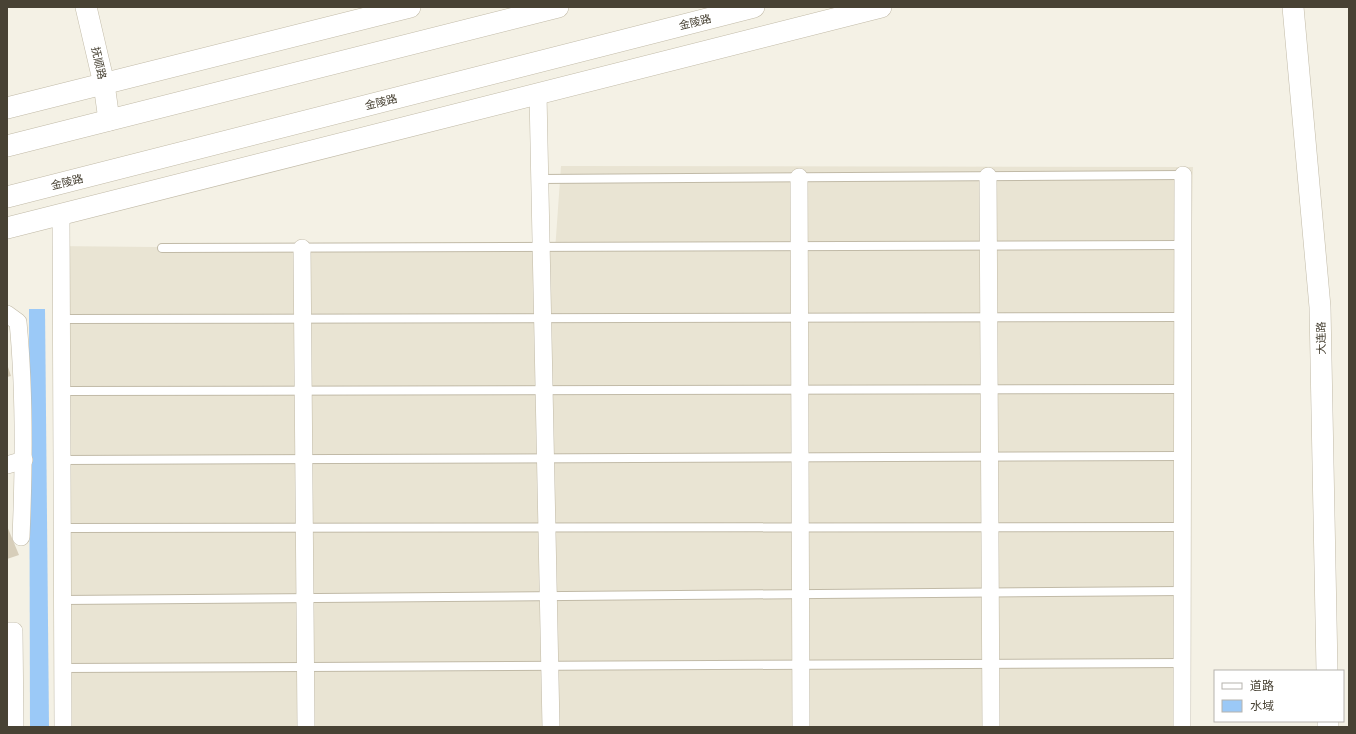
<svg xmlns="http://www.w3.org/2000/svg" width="1356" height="734" font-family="Helvetica,'Noto Sans SC',sans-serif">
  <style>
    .residential { fill: #e9e4d3 }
    .water { fill: #9bc9f7 }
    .building { fill: #d7ceba }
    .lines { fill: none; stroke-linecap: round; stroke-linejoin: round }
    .service-casing { stroke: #c1baa7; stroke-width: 10 }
    .minor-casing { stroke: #c1baa7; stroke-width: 18 }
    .tertiary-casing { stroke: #c1baa7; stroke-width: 22 }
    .service { stroke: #fff; stroke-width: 8 }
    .minor { stroke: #fff; stroke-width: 17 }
    .tertiary { stroke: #fff; stroke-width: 21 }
    .labels { text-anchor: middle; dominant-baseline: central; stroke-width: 3.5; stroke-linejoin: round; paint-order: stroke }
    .street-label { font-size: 11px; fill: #484234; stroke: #fff }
  </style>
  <rect width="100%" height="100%" fill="#f4f1e5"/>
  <polygon class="residential" points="561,166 1193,167 1183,727 59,727 52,246 555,251"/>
  <polygon class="water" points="29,309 45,309 49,727 30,727"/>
  <g class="building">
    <polygon points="7,364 11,376 7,377"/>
    <polygon points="7,526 19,555 7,559"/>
  </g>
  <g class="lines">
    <g class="service-casing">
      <g id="service">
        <polyline points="540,179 1183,175"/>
        <polyline points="162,248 1183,245"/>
        <polyline points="62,319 1183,317"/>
        <polyline points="62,391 1183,389"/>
        <polyline points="62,460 1183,456"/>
        <polyline points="62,528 1183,527"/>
        <polyline points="62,600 1183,591"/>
        <polyline points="62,668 1182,663"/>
      </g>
    </g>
    <g class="minor-casing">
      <g id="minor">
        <polyline points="538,94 551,727"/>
        <polyline points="988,176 991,727"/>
        <polyline points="799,177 801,727"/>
        <polyline points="61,214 63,727"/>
        <polyline points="302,248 306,727"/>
        <path d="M7,314L18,322C25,394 24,466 21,537"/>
        <polyline points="7,465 24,460"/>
        <polyline points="7,631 14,631 15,727"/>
        <polyline points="1182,727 1183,175"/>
      </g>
    </g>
    <g class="tertiary-casing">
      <g id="tertiary">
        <polyline points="86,7 104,84 109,120"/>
        <polyline points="1293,7 1320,307 1327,671"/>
        <polyline points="7,108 410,7"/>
        <polyline points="7,146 558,7"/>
        <polyline points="7,197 754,7"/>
        <polyline points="7,228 881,7"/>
        <polyline points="1328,721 1328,727"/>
      </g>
    </g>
    <use href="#service" class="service"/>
    <use href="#minor" class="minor"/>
    <use href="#tertiary" class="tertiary"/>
  </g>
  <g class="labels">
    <g class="street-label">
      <text transform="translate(695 22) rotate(-14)">金陵路</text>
      <text transform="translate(99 63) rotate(77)">抚顺路</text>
      <text transform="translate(381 102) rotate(-14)">金陵路</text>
      <text transform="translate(67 182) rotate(-14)">金陵路</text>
      <text transform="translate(1321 338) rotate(-91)">大连路</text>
    </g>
  </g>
  <rect width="1356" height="734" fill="none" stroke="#484234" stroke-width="16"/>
  <rect x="1214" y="670" width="130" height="52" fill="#ffffff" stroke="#b6b3ae"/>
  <rect x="1222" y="683" width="20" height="6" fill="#ffffff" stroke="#b6b3ae"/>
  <text x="1250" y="690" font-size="12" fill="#484234">道路</text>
  <rect x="1222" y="700" width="20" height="12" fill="#9bc9f7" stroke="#b6b3ae"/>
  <text x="1250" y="710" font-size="12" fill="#484234">水域</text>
</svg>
